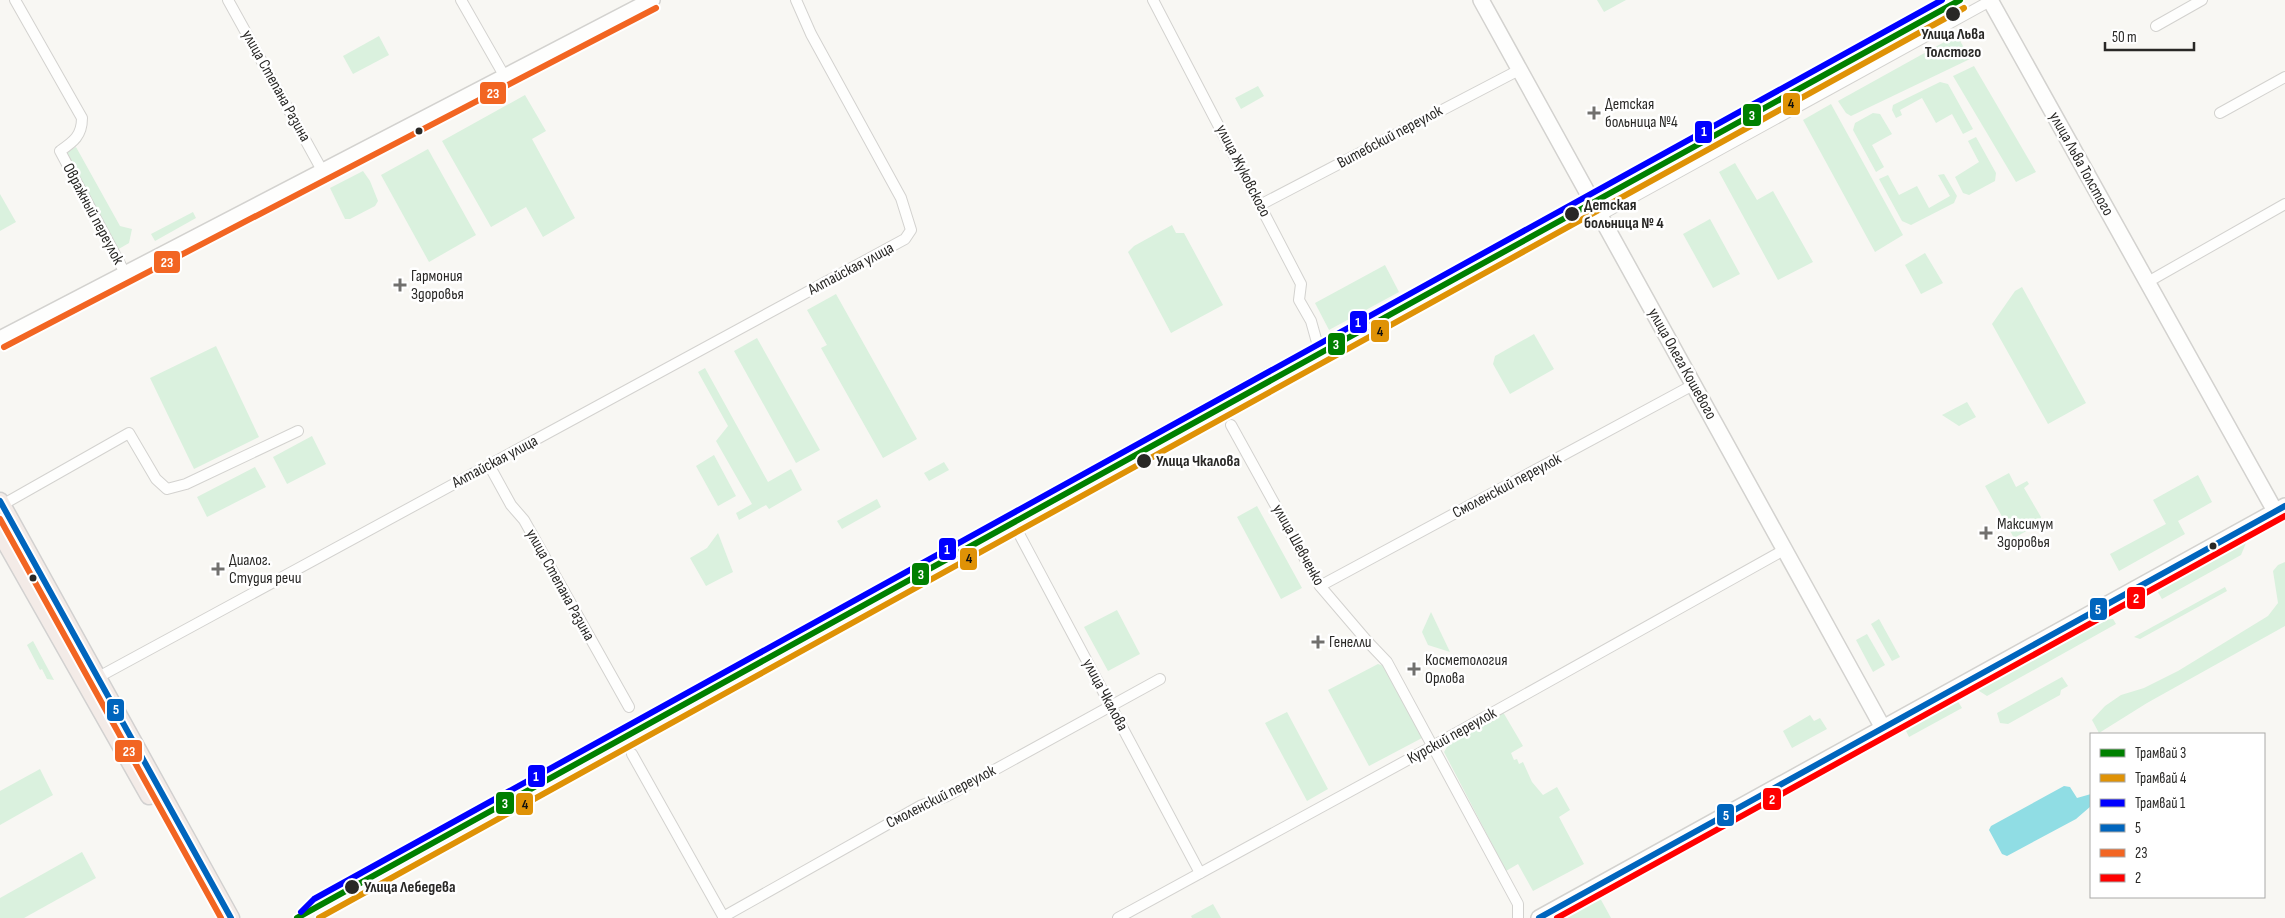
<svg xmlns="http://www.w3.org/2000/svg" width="2285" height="918" font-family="'Sofia Sans Condensed',sans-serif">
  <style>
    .green { fill: #daf1de }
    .water { fill: #90dde4 }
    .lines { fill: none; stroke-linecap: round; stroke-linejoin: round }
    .street-casing { stroke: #d3d2cf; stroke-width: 12 }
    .secondary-casing { stroke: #d3d2cf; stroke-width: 18 }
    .primary-casing { stroke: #d2d1d0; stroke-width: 19 }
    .street { stroke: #fefefd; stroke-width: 10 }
    .secondary { stroke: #fefefd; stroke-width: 15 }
    .primary { stroke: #f3ebe7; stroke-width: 16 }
    .bus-1-casing { stroke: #fff; stroke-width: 10 }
    .bus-2-casing { stroke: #fff; stroke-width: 10 }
    .bus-3-casing { stroke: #fff; stroke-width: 10 }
    .bus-1 { stroke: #0065bd; stroke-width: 6 }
    .bus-2 { stroke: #f26522; stroke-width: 6 }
    .bus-3 { stroke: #f00; stroke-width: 6 }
    .tram-1-casing { stroke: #fff; stroke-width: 10 }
    .tram-2-casing { stroke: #fff; stroke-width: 10 }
    .tram-3-casing { stroke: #fff; stroke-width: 10 }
    .tram-1 { stroke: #008000; stroke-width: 6 }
    .tram-2 { stroke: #df9206; stroke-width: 6 }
    .tram-3 { stroke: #00f; stroke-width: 6 }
    .stop-dot { fill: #292826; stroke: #fff; stroke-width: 2 }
    .poi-dot { fill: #71706e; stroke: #fff; stroke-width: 2 }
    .labels { text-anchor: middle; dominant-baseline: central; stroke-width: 5; stroke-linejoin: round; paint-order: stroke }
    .stop-label { font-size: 16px; font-weight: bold; fill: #292826; stroke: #fff; text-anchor: start }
    .street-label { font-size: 16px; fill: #292826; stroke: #fff }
    .poi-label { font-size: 16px; fill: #292826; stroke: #fff; text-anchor: start }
    .line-badge { stroke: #fff; stroke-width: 2 }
    .badge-label { font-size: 14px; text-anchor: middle; font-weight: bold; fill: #fff }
    .pale-badge-label { font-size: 14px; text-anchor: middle; font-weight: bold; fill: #111 }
  </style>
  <rect width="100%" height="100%" fill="#f8f7f3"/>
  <g class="green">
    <polygon points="1597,0 1626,0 1604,12"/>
    <polygon points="1957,35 1970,59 1851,116 1846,113 1838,101"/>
    <polygon points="379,36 389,55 353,74 343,56"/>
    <polygon points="1974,66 2036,172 2016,182 1953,76"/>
    <polygon points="1940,82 1948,84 1973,129 1963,134 1952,114 1936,123 1922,98 1900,110 1902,115 1896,118 1892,110 1893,105"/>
    <polygon points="1258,86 1264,96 1241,109 1235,98"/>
    <polygon points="525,95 546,131 532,139 575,218 543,237 526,207 491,227 442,141"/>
    <polygon points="1831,104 1903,235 1875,252 1803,120"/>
    <polygon points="1873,113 1880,114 1892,134 1872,145 1884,167 1876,172 1853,130 1855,123"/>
    <polygon points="1976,137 1996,173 1995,181 1969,195 1963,193 1955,177 1979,162 1968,141"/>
    <polygon points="76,147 120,226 132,229 129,243 117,250 63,154"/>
    <polygon points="428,149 476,235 429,262 381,175"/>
    <polygon points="1735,163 1757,200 1773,191 1813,262 1778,280 1719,172"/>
    <polygon points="363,171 370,181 378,201 375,206 350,219 345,219 330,188"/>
    <polygon points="1944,174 1957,196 1954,203 1911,225 1902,221 1879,179 1888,175 1899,195 1917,186 1929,208 1950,196 1938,175"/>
    <polygon points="0,194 16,222 0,231"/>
    <polygon points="193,212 196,218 155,241 151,234"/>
    <polygon points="1710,219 1740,274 1713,288 1683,234"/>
    <polygon points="1172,225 1176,233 1184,233 1223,305 1171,333 1128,252 1134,246"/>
    <polygon points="1925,253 1943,283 1921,294 1905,265"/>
    <polygon points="1385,265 1399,292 1329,330 1315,303"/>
    <polygon points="2022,287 2086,403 2048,424 1992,324 2015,291"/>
    <polygon points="836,294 917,439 883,458 821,348 827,345 807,310"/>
    <polygon points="1534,334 1554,369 1510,394 1493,364 1495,356"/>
    <polygon points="757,338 820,450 796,463 734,351"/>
    <polygon points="216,346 259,437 194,469 150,378"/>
    <polygon points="705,368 768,482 791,469 802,490 769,509 766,505 739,520 736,513 752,504 716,441 728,426 698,372"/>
    <polygon points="1967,402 1976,417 1959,426 1942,415"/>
    <polygon points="312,436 326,464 287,484 273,457"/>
    <polygon points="714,455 736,496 718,506 696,466"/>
    <polygon points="944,462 949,470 929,481 924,473"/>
    <polygon points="255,467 266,487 207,517 197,497"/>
    <polygon points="2009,473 2016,487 2027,481 2029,484 2024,488 2041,517 2039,524 2014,538 1985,486"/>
    <polygon points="2198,475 2212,502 2178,521 2185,534 2119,571 2110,554 2166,524 2153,500"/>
    <polygon points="877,499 881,507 842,529 837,521"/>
    <polygon points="1257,506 1302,588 1281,599 1237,517"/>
    <polygon points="718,533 733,572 706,586 690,558 707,548"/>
    <polygon points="2248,538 2241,555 2162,599 2156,589"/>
    <polygon points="2285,562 2285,626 2147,703 2099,733 2092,720 2105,706 2121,695 2144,688 2178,671 2268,616 2278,603 2273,571 2278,565"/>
    <polygon points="2225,587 2227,591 2140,639 2134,637"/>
    <polygon points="1117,610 1140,654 1108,671 1084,627"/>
    <polygon points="1431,612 1450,652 1428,645 1422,632"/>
    <polygon points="1879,619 1900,657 1892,661 1871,624"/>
    <polygon points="2113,619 2116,624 1987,696 1976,689 2100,620"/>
    <polygon points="1867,634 1885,665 1873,672 1856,640"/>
    <polygon points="33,641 54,680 47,679 42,669 40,670 27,645"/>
    <polygon points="1378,664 1384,666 1422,738 1369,766 1328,690"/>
    <polygon points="2062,677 2068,686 2061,690 2060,695 2008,724 2000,723 1997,713"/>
    <polygon points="1957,700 1962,708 1909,737 1905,729"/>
    <polygon points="1287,712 1328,789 1307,801 1265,723"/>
    <polygon points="1503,712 1523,746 1511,753 1514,760 1517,759 1519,764 1523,762 1532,782 1543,795 1557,787 1570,810 1559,817 1584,864 1533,891 1518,864 1506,871 1444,752 1450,742"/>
    <polygon points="1810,715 1814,721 1820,718 1827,729 1792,748 1783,731"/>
    <polygon points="40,769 53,795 0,825 0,791"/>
    <polygon points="82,852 96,878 24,918 0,918 0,898"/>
    <polygon points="1600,898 1611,918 1563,918"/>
    <polygon points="1213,904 1221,918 1192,918 1191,916"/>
  </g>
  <polygon class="water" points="2064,786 2070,787 2077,798 2091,794 2091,806 2076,819 2007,856 2002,854 1989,830 1991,826"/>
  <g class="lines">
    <g class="street-casing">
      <g id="street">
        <path d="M15,0L82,118C82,136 73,142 60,151L126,275"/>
        <polyline points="228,0 323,172"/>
        <polyline points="461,0 505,77"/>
        <polyline points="1153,0 1301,284 1299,300 1311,321 1318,346"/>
        <polyline points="2156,26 2202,0"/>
        <polyline points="2220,113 2285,77"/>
        <polyline points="1260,205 1519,70"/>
        <polyline points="1599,216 1990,1"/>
        <polyline points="2146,283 2285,204"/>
        <polyline points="1231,425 1320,586 1367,641 1387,662 1518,904 1518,918"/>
        <polyline points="489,465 511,505 524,520 629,707"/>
        <polyline points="2,505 129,433 156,479 167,489 186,484 298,431"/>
        <polyline points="1010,517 1200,873"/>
        <polyline points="1320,586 1693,385"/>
        <polyline points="93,680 905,239 911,230 901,198 811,34 796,0"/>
        <polyline points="632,754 724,918"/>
        <polyline points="401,854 1318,346 1589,198"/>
        <polyline points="723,917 920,806 947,796 1160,679"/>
        <polyline points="1118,918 1433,746 1784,550"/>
      </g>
    </g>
    <g class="secondary-casing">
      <g id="secondary">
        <polyline points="1481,0 1883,728"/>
        <polyline points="1990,0 2275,511"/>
        <polyline points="0,339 652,0"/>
        <polyline points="1539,918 2285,506"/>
      </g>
    </g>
    <g class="primary-casing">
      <g id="primary">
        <polyline points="0,501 231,918"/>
        <polyline points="0,533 149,796"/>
      </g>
    </g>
    <use href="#street" class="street"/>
    <use href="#secondary" class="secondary"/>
    <use href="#primary" class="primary"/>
    <g class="bus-1-casing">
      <g id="bus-1">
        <polyline points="0,501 231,918"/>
        <polyline points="1539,918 2285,506"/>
      </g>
    </g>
    <g class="bus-2-casing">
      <g id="bus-2">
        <polyline points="4,347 656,8"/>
        <polyline points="0,519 221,918"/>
      </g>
    </g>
    <g class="bus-3-casing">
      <polyline id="bus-3" points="1557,918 2285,516"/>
    </g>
    <use href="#bus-1" class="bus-1"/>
    <use href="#bus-2" class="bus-2"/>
    <use href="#bus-3" class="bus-3"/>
    <g class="tram-1-casing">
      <polyline id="tram-1" points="297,918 1960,0"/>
    </g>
    <g class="tram-2-casing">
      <polyline id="tram-2" points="319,918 1964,8"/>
    </g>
    <g class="tram-3-casing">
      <polyline id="tram-3" points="301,912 314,899 1942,0"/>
    </g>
    <use href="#tram-1" class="tram-1"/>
    <use href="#tram-2" class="tram-2"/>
    <use href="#tram-3" class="tram-3"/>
  </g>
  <g class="stop-dot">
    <circle cx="1953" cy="14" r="8"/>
    <circle cx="419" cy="131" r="4.5"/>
    <circle cx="1572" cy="214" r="8"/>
    <circle cx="1144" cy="461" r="8"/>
    <circle cx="2213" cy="546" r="4.5"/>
    <circle cx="33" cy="578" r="4.5"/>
    <circle cx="352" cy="887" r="8"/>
  </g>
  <g class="poi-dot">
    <path d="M1591.5 105.5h5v5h5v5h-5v5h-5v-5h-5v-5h5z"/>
    <path d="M397.5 277.5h5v5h5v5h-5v5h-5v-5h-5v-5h5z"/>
    <path d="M1983.5 525.5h5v5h5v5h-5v5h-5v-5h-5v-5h5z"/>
    <path d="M215.5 561.5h5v5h5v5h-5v5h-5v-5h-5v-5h5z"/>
    <path d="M1315.5 634.5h5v5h5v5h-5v5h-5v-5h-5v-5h5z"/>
    <path d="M1411.5 661.5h5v5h5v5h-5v5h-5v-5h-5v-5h5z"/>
  </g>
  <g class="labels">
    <g class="stop-label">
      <text x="1953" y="34" text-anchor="middle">Улица Льва<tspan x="1953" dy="18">Толстого</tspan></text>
      <text x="1584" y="205">Детская<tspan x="1584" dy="18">больница № 4</tspan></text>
      <text x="1156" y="461">Улица Чкалова</text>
      <text x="364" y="887">Улица Лебедева</text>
    </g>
    <g class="street-label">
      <text transform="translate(276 86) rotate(61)">улица Степана Разина</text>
      <text transform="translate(1390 137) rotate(-28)">Витебский переулок</text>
      <text transform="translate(2081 164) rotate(61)">улица Льва Толстого</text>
      <text transform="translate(1243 171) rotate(63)">улица Жуковского</text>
      <text transform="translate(93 214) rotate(62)">Овражный переулок</text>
      <text transform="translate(851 269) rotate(-28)">Алтайская улица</text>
      <text transform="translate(1682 364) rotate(61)">улица Олега Кошевого</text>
      <text transform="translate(495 462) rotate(-28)">Алтайская улица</text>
      <text transform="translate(1507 486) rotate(-28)">Смоленский переулок</text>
      <text transform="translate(1298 545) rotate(61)">улица Шевченко</text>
      <text transform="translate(560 585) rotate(61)">улица Степана Разина</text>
      <text transform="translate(1105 695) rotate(62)">улица Чкалова</text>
      <text transform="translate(1452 736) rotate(-29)">Курский переулок</text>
      <text transform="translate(941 797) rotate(-27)">Смоленский переулок</text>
    </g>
    <g class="poi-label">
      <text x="1605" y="104">Детская<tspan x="1605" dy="18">больница №4</tspan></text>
      <text x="411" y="276">Гармония<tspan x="411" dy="18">Здоровья</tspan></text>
      <text x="1997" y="524">Максимум<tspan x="1997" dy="18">Здоровья</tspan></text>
      <text x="229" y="560">Диалог.<tspan x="229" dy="18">Студия речи</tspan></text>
      <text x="1329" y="642">Генелли</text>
      <text x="1425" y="660">Косметология<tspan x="1425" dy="18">Орлова</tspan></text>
    </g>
  </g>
  <g class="line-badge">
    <rect x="479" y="81" width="28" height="24" rx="5" fill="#f26522"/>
    <rect x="1782" y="92" width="19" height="24" rx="5" fill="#df9206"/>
    <rect x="1742" y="103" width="20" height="24" rx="5" fill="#008000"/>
    <rect x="1694" y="120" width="19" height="24" rx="5" fill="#00f"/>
    <rect x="153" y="250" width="28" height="24" rx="5" fill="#f26522"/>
    <rect x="1349" y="310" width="19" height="24" rx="5" fill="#00f"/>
    <rect x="1370" y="319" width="20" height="24" rx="5" fill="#df9206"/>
    <rect x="1327" y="332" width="19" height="24" rx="5" fill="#008000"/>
    <rect x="938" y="537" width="19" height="24" rx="5" fill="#00f"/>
    <rect x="959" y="547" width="19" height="24" rx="5" fill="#df9206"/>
    <rect x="911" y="562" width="19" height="24" rx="5" fill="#008000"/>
    <rect x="2126" y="586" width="20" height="24" rx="5" fill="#f00"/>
    <rect x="2089" y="597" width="19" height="24" rx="5" fill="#0065bd"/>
    <rect x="106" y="698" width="19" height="24" rx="5" fill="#0065bd"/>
    <rect x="114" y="739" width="29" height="24" rx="5" fill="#f26522"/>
    <rect x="527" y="764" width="19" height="24" rx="5" fill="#00f"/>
    <rect x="1762" y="787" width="20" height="24" rx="5" fill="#f00"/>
    <rect x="495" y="791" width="20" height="24" rx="5" fill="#008000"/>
    <rect x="515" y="792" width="19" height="24" rx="5" fill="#df9206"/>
    <rect x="1716" y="803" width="19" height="24" rx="5" fill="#0065bd"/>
  </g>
  <g class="badge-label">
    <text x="493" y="98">23</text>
    <text x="1752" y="120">3</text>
    <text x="1704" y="136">1</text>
    <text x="167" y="267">23</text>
    <text x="1358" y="327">1</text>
    <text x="1336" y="349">3</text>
    <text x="947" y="554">1</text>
    <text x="921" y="579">3</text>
    <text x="2136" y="603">2</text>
    <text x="2098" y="614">5</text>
    <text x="116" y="714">5</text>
    <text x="129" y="756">23</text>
    <text x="536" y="781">1</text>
    <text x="1772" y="804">2</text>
    <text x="505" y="808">3</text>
    <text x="1726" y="820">5</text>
  </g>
  <g class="pale-badge-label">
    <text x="1791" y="108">4</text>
    <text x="1380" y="336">4</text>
    <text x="969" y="563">4</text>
    <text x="525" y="809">4</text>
  </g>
  <rect x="2090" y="733" width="175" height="165" fill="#ffffff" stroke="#a9a9a8"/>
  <rect x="2100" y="749" width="25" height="8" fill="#008000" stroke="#a9a9a8"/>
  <text x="2135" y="758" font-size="15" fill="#292826">Трамвай 3</text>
  <rect x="2100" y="774" width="25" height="8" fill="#df9206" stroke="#a9a9a8"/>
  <text x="2135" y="783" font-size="15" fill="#292826">Трамвай 4</text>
  <rect x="2100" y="799" width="25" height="8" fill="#0000ff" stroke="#a9a9a8"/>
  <text x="2135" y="808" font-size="15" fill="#292826">Трамвай 1</text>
  <rect x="2100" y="824" width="25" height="8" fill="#0065bd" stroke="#a9a9a8"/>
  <text x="2135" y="833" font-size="15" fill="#292826">5</text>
  <rect x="2100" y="849" width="25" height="8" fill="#f26522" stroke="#a9a9a8"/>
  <text x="2135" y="858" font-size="15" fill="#292826">23</text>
  <rect x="2100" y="874" width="25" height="8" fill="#ff0000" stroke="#a9a9a8"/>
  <text x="2135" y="883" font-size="15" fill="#292826">2</text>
  <path d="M2105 42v8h89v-8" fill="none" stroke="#292826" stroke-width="2.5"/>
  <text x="2112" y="42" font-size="15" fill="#292826" stroke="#ffffff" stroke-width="4" paint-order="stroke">50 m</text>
</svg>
